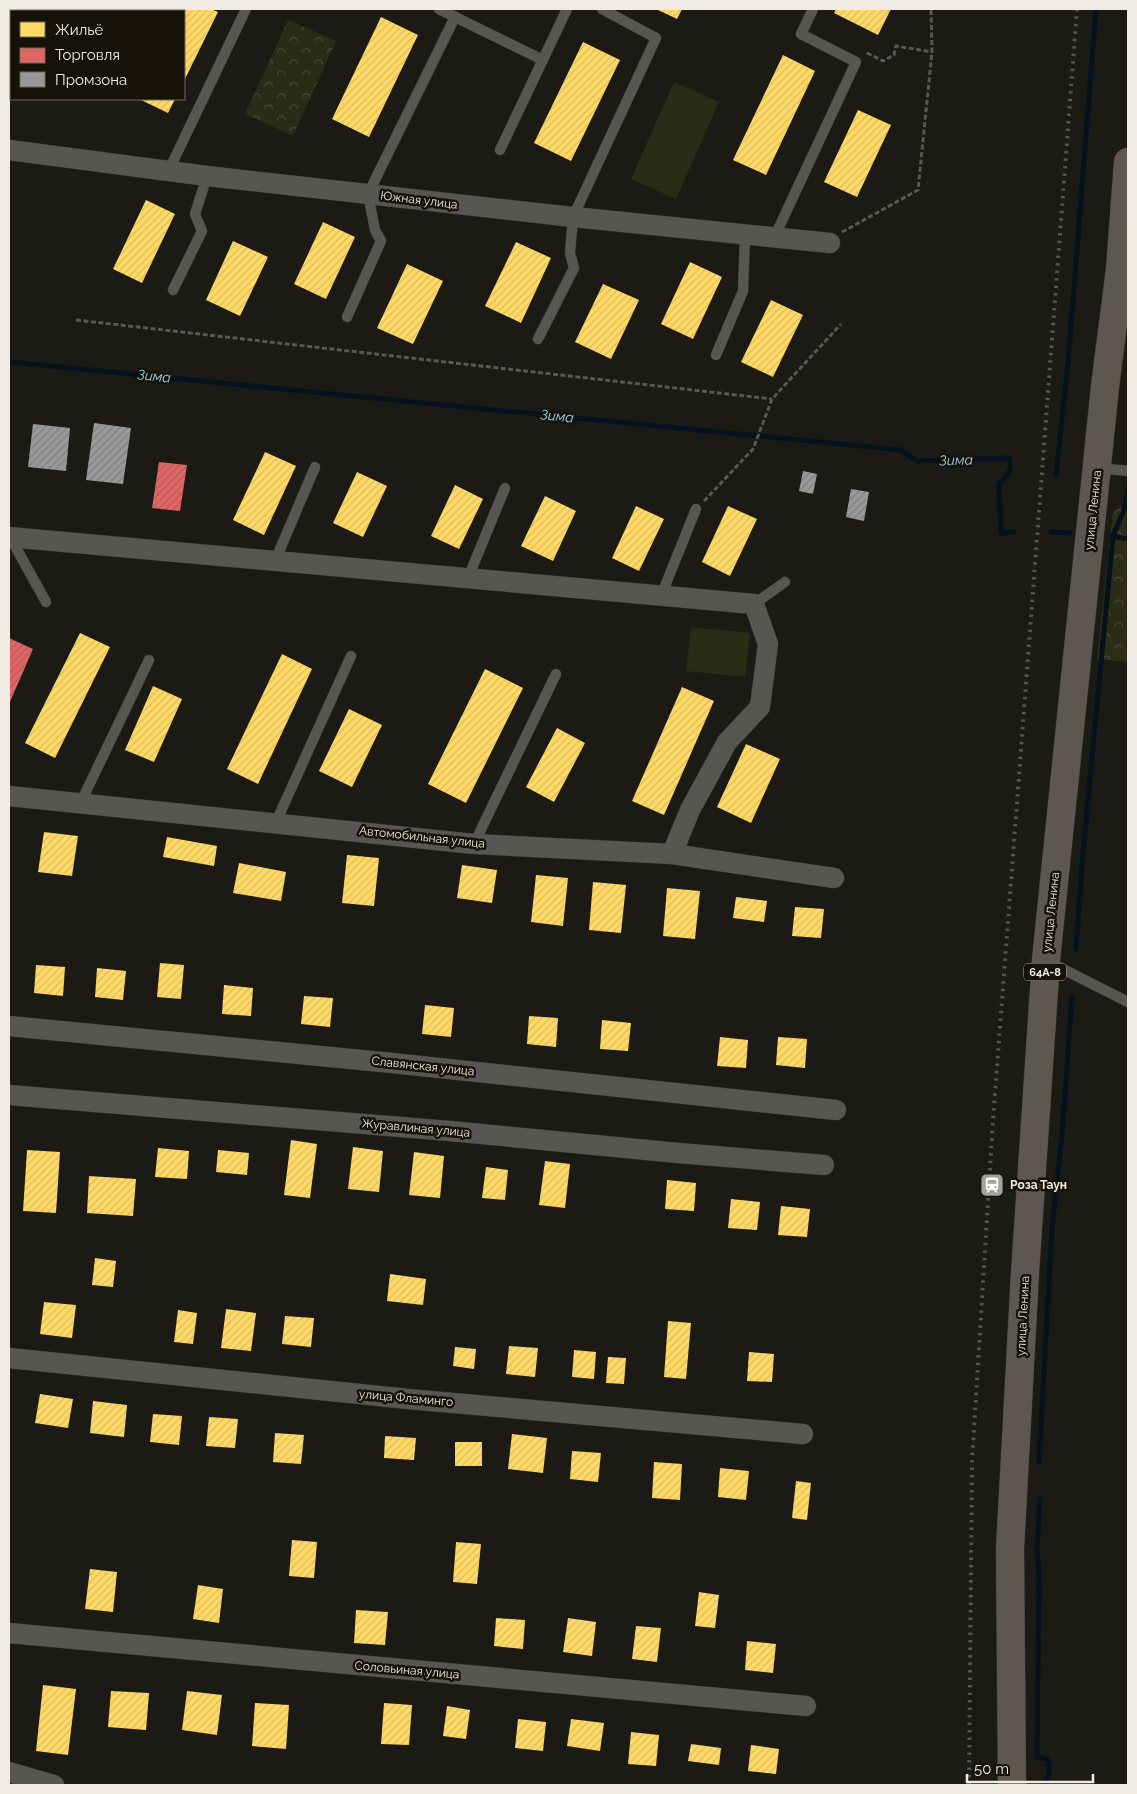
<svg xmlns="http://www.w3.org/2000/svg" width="1137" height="1794" font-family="Raleway,sans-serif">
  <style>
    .forest { fill: url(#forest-crowns) }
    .pitch { fill: #2b2c16 }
    .homes { fill: url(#homes-hatch) }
    .shops { fill: url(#shops-hatch) }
    .industry { fill: url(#industry-hatch) }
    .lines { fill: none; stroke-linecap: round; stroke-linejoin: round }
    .stream { stroke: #03121c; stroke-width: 5 }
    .service-casing { stroke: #383732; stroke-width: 11 }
    .minor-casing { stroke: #383732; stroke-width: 21 }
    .primary-casing { stroke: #383732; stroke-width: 29 }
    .path { stroke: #585753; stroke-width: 3; stroke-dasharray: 5 2.5; stroke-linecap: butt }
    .service { stroke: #585652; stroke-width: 10 }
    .minor { stroke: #585652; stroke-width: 20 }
    .primary { stroke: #5e5651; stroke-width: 28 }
    .rail { stroke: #55534f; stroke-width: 4; stroke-dasharray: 2.5 5; stroke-linecap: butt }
    .labels { text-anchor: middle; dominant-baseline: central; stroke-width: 5; stroke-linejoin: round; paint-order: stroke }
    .shield { fill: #171208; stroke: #afaba3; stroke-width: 1 }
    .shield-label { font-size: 11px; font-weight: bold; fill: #f0ece5 }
    .street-label { font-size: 12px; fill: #f0ece5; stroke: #171208 }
    .poi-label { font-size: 12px; font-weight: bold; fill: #f0ece5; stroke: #171208; text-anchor: start }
    .water-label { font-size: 14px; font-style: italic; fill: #9ad7f9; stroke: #171208 }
  </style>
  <defs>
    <pattern id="forest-crowns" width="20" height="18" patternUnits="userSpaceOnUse" patternTransform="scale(1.25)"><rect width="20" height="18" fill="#2b2c16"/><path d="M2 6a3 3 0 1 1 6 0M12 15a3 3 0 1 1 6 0" fill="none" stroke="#4a4b38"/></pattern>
    <pattern id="homes-hatch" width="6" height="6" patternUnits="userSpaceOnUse" patternTransform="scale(1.25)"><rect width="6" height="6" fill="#ffd966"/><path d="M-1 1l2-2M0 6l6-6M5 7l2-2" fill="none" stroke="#dabc5f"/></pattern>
    <pattern id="shops-hatch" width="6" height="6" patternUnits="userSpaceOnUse" patternTransform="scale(1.25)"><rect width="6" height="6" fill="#e06666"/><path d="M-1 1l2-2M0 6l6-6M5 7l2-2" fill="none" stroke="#b25d5c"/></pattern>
    <pattern id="industry-hatch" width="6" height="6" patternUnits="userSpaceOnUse" patternTransform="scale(1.25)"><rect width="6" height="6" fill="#999"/><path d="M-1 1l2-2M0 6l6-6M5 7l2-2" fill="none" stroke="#818080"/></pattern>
  </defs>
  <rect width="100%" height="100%" fill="#1c1a14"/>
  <g class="forest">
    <polygon points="288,20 336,41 293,136 245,114"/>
    <polygon points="1128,502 1128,662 1097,659 1113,512"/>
  </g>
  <g class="pitch">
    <polygon points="674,82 719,102 676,199 631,179"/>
    <polygon points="691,627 750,633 745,677 686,671"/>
  </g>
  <g class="homes">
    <polygon points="173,9 211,9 218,12 184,81 184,11 172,11"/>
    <polygon points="656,9 682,9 677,19"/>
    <polygon points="836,9 891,9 878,35 834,13"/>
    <polygon points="381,17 418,35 369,137 332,119"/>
    <polygon points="583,42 620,60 571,161 534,143"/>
    <polygon points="783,55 815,71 766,175 733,160"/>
    <polygon points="139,99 175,99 168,113"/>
    <polygon points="858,110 891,125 857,197 824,182"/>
    <polygon points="146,200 175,214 142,283 113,269"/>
    <polygon points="323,222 355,237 326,299 294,284"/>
    <polygon points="233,241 268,257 240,316 206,300"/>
    <polygon points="516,242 551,258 521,323 485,306"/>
    <polygon points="690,262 722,277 693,339 661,324"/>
    <polygon points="407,264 443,281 413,344 377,328"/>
    <polygon points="603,284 639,300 611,359 575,342"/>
    <polygon points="771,300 803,315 773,377 741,362"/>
    <polygon points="265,452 296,466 264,535 233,520"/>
    <polygon points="357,472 387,486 363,537 333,523"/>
    <polygon points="455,485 483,499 459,549 431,536"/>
    <polygon points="545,496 576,511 553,561 521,546"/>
    <polygon points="636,506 664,519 639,571 612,558"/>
    <polygon points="728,506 757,519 730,576 702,562"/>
    <polygon points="80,633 110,647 55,758 25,743"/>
    <polygon points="282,654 312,669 258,784 227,769"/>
    <polygon points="485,669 523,688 466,803 428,784"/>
    <polygon points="153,686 182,699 154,762 125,750"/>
    <polygon points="682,687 714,701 664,815 632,801"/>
    <polygon points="349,709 382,725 352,787 319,771"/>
    <polygon points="557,728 585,743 554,802 526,787"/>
    <polygon points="746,744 780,759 751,823 717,807"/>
    <polygon points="44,832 78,836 72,876 38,872"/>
    <polygon points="167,837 217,846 214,866 163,857"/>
    <polygon points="347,855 379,858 374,906 342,903"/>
    <polygon points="239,863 286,872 281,901 233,893"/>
    <polygon points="462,865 497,870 492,903 457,898"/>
    <polygon points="536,875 568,878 563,926 531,922"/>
    <polygon points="593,882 626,885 621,933 589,930"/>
    <polygon points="667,888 700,891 695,939 663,936"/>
    <polygon points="736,897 767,901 764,922 733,918"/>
    <polygon points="795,907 824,909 821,938 792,936"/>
    <polygon points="160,963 184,965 181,999 157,997"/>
    <polygon points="36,965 65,967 63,996 34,993"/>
    <polygon points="97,968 126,971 123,1000 95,997"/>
    <polygon points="224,985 253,988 251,1016 222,1014"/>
    <polygon points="304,996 333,998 330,1027 301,1024"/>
    <polygon points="425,1005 454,1008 451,1037 422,1034"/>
    <polygon points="529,1016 558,1018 556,1047 527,1044"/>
    <polygon points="602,1020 631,1023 628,1051 600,1049"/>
    <polygon points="720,1037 748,1040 746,1068 717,1066"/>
    <polygon points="778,1037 807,1039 805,1068 776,1065"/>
    <polygon points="291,1140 317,1144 310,1198 284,1195"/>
    <polygon points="353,1147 383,1151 379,1192 348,1189"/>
    <polygon points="158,1148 189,1151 187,1179 155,1177"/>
    <polygon points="27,1150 60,1152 56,1213 23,1211"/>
    <polygon points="218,1150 249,1153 247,1175 216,1172"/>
    <polygon points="414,1152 444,1156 440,1198 409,1195"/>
    <polygon points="545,1161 570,1164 565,1208 539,1205"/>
    <polygon points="486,1167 508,1170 505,1200 482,1198"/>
    <polygon points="89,1176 136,1179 133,1216 87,1213"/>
    <polygon points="667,1180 696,1183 694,1211 665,1209"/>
    <polygon points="731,1199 760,1202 757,1230 728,1228"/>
    <polygon points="781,1206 810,1209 807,1237 778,1235"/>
    <polygon points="95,1258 116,1261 113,1287 92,1285"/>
    <polygon points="390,1274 426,1279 423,1305 387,1301"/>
    <polygon points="44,1302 76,1305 72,1338 40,1334"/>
    <polygon points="226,1309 256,1313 251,1351 221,1348"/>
    <polygon points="178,1310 197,1313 193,1344 174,1342"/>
    <polygon points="285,1316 314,1318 311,1347 282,1344"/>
    <polygon points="668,1321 691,1323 686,1379 664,1377"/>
    <polygon points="509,1346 538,1348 535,1377 506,1374"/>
    <polygon points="455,1347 476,1349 474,1369 453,1366"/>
    <polygon points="574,1350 596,1352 594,1379 572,1377"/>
    <polygon points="749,1352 774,1354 772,1382 747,1381"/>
    <polygon points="608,1357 626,1358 624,1384 606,1383"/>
    <polygon points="40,1394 73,1399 68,1428 35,1423"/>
    <polygon points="93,1401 127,1405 124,1437 90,1433"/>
    <polygon points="153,1414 182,1416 179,1445 150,1442"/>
    <polygon points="209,1417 238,1419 235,1448 206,1446"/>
    <polygon points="275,1433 304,1435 301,1464 273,1462"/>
    <polygon points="512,1434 547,1438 543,1473 508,1469"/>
    <polygon points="385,1436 416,1438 414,1460 384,1458"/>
    <rect x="455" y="1442" width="27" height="24"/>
    <polygon points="572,1451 601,1453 598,1482 570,1479"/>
    <polygon points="654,1462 682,1464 680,1500 652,1498"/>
    <polygon points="720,1468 749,1471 746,1500 718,1497"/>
    <polygon points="796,1481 811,1483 807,1520 792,1518"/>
    <polygon points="292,1540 317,1542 314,1578 289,1576"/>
    <polygon points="456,1542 481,1544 477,1584 453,1582"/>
    <polygon points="90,1569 117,1572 113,1612 85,1609"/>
    <polygon points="198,1585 223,1589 219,1623 193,1619"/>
    <polygon points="699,1592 719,1595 715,1628 695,1626"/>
    <polygon points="356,1610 388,1612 385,1645 354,1643"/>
    <polygon points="496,1618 525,1620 523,1649 494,1646"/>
    <polygon points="568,1618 596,1622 592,1656 563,1652"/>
    <polygon points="636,1626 661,1628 657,1662 632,1659"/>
    <polygon points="747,1641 776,1644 773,1673 745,1670"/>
    <polygon points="43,1685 76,1689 68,1755 36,1751"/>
    <polygon points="111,1691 149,1693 146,1730 108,1727"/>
    <polygon points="187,1691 222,1695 217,1735 182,1730"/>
    <polygon points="255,1703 289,1705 286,1749 252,1746"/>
    <polygon points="384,1703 412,1705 409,1745 381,1744"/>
    <polygon points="447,1706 470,1710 466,1739 443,1736"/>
    <polygon points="518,1719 546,1722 543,1751 515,1748"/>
    <polygon points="571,1719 604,1723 600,1751 567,1746"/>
    <polygon points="631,1732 659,1735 656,1766 628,1764"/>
    <polygon points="691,1744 721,1748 719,1765 688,1761"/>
    <polygon points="751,1745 779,1749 776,1774 748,1771"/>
  </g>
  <g class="shops">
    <polygon points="159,462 187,465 180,511 152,508"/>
    <polygon points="9,638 33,649 9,704"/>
  </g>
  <g class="industry">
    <polygon points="94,423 131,428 123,484 86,480"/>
    <polygon points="33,424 70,428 66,471 28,467"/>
    <polygon points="803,471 817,474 813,494 799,491"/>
    <polygon points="851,489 869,492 864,521 846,517"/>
  </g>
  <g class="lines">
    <g class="stream">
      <path d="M9,362L901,450L917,461L1009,458C1013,472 1008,474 999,484L1001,533L1014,532"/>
      <polyline points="1056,475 1068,363 1096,9"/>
      <polyline points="1051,532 1070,533"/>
      <polyline points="1112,536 1128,539"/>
      <polyline points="1076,949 1083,853 1113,536 1124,510 1128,488"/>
      <polyline points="1039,1462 1052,1229 1062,1135 1072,997"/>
      <polyline points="1040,1499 1037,1549 1039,1577 1037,1757 1048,1759 1049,1774 1045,1785"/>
    </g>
    <g class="service-casing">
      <g id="service">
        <polyline points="455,17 543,60"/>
        <polyline points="500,150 567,9"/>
        <polyline points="169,170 246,9"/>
        <polyline points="774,238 856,62 801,34 813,9"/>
        <polyline points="173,290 202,231 195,214 207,176"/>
        <polyline points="347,317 381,241 375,230 368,194 455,17 439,9"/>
        <polyline points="538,339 574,268 570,253 573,217 656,38 602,9"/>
        <polyline points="716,355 743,291 745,235"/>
        <polyline points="1098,468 1128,471"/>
        <polyline points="10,537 46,602"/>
        <polyline points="275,561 315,467"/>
        <polyline points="468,578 505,488"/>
        <polyline points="661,596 696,509"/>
        <polyline points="754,604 785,582"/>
        <polyline points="81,802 149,660"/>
        <polyline points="276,822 351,656"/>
        <polyline points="474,844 556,674"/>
        <polyline points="1049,962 1128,1002"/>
      </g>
    </g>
    <g class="minor-casing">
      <g id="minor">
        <polyline points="9,150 207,176 573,217 830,243"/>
        <polyline points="9,537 754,604 768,644 760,707 727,742 690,810 672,854"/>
        <polyline points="9,796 474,844 672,854 834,878"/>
        <polyline points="9,1026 392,1063 836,1110"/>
        <polyline points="9,1095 450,1131 678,1153 824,1165"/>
        <polyline points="9,1358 408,1399 803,1434"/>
        <polyline points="9,1633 806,1706"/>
        <polyline points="9,1772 54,1785"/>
      </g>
    </g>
    <g class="primary-casing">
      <polyline id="primary" points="1012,1785 1010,1549 1025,1273 1046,960 1105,387 1120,269 1128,162"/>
    </g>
    <g class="path">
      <polyline points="867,53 883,61 894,55 896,46 932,52"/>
      <polyline points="842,232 918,190 932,52 931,9"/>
      <polyline points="76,320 772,399"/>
      <polyline points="704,501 753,449 772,399 841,324"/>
    </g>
    <use href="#service" class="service"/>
    <use href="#minor" class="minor"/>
    <use href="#primary" class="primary"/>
    <polyline class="rail" points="969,1785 972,1462 993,1120 1077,9"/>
  </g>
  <defs>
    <g id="station-square" transform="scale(1.25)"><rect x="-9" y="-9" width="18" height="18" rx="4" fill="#a6a29c" stroke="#171208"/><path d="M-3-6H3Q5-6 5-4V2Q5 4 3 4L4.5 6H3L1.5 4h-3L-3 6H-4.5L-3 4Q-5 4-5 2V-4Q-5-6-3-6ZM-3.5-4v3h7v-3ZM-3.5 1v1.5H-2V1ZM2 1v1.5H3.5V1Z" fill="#fff"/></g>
  </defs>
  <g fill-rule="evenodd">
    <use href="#station-square" x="992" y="1185"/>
  </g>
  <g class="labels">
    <rect class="shield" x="1024" y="963.5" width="42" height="17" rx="4"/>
    <g class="shield-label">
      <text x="1045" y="972">64А-8</text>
    </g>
    <g class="street-label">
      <text transform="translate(419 200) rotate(7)">Южная улица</text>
      <text transform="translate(1093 510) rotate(-84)">улица Ленина</text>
      <text transform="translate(422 837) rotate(6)">Автомобильная улица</text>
      <text transform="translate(1051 912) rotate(-84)">улица Ленина</text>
      <text transform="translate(423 1066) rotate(6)">Славянская улица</text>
      <text transform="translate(416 1128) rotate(5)">Журавлиная улица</text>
      <text transform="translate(1023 1316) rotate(-87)">улица Ленина</text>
      <text transform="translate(406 1398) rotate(5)">улица Фламинго</text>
      <text transform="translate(407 1670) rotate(5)">Соловьиная улица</text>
    </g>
    <g class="poi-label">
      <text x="1010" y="1185">Роза Таун</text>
    </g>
    <g class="water-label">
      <text transform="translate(154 376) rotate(6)">Зима</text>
      <text transform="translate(557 416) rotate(6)">Зима</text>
      <text transform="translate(956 460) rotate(-2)">Зима</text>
    </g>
  </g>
  <rect width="1137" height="1794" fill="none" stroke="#f0ece5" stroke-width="20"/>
  <rect x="10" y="10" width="175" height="90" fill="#171208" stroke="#6e6960"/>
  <rect x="20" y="22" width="25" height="15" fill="#ffd966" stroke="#6e6960"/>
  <text x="55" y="35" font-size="15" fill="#f0ece5">Жильё</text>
  <rect x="20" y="48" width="25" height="15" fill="#e06666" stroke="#6e6960"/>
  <text x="55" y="60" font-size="15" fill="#f0ece5">Торговля</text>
  <rect x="20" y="72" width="25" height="15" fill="#999999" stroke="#6e6960"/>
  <text x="55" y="85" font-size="15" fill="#f0ece5">Промзона</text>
  <path d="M967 1774v8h126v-8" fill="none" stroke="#f0ece5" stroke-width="2.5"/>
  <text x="974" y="1774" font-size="15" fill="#f0ece5" stroke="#171208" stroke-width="4" paint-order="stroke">50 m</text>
</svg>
